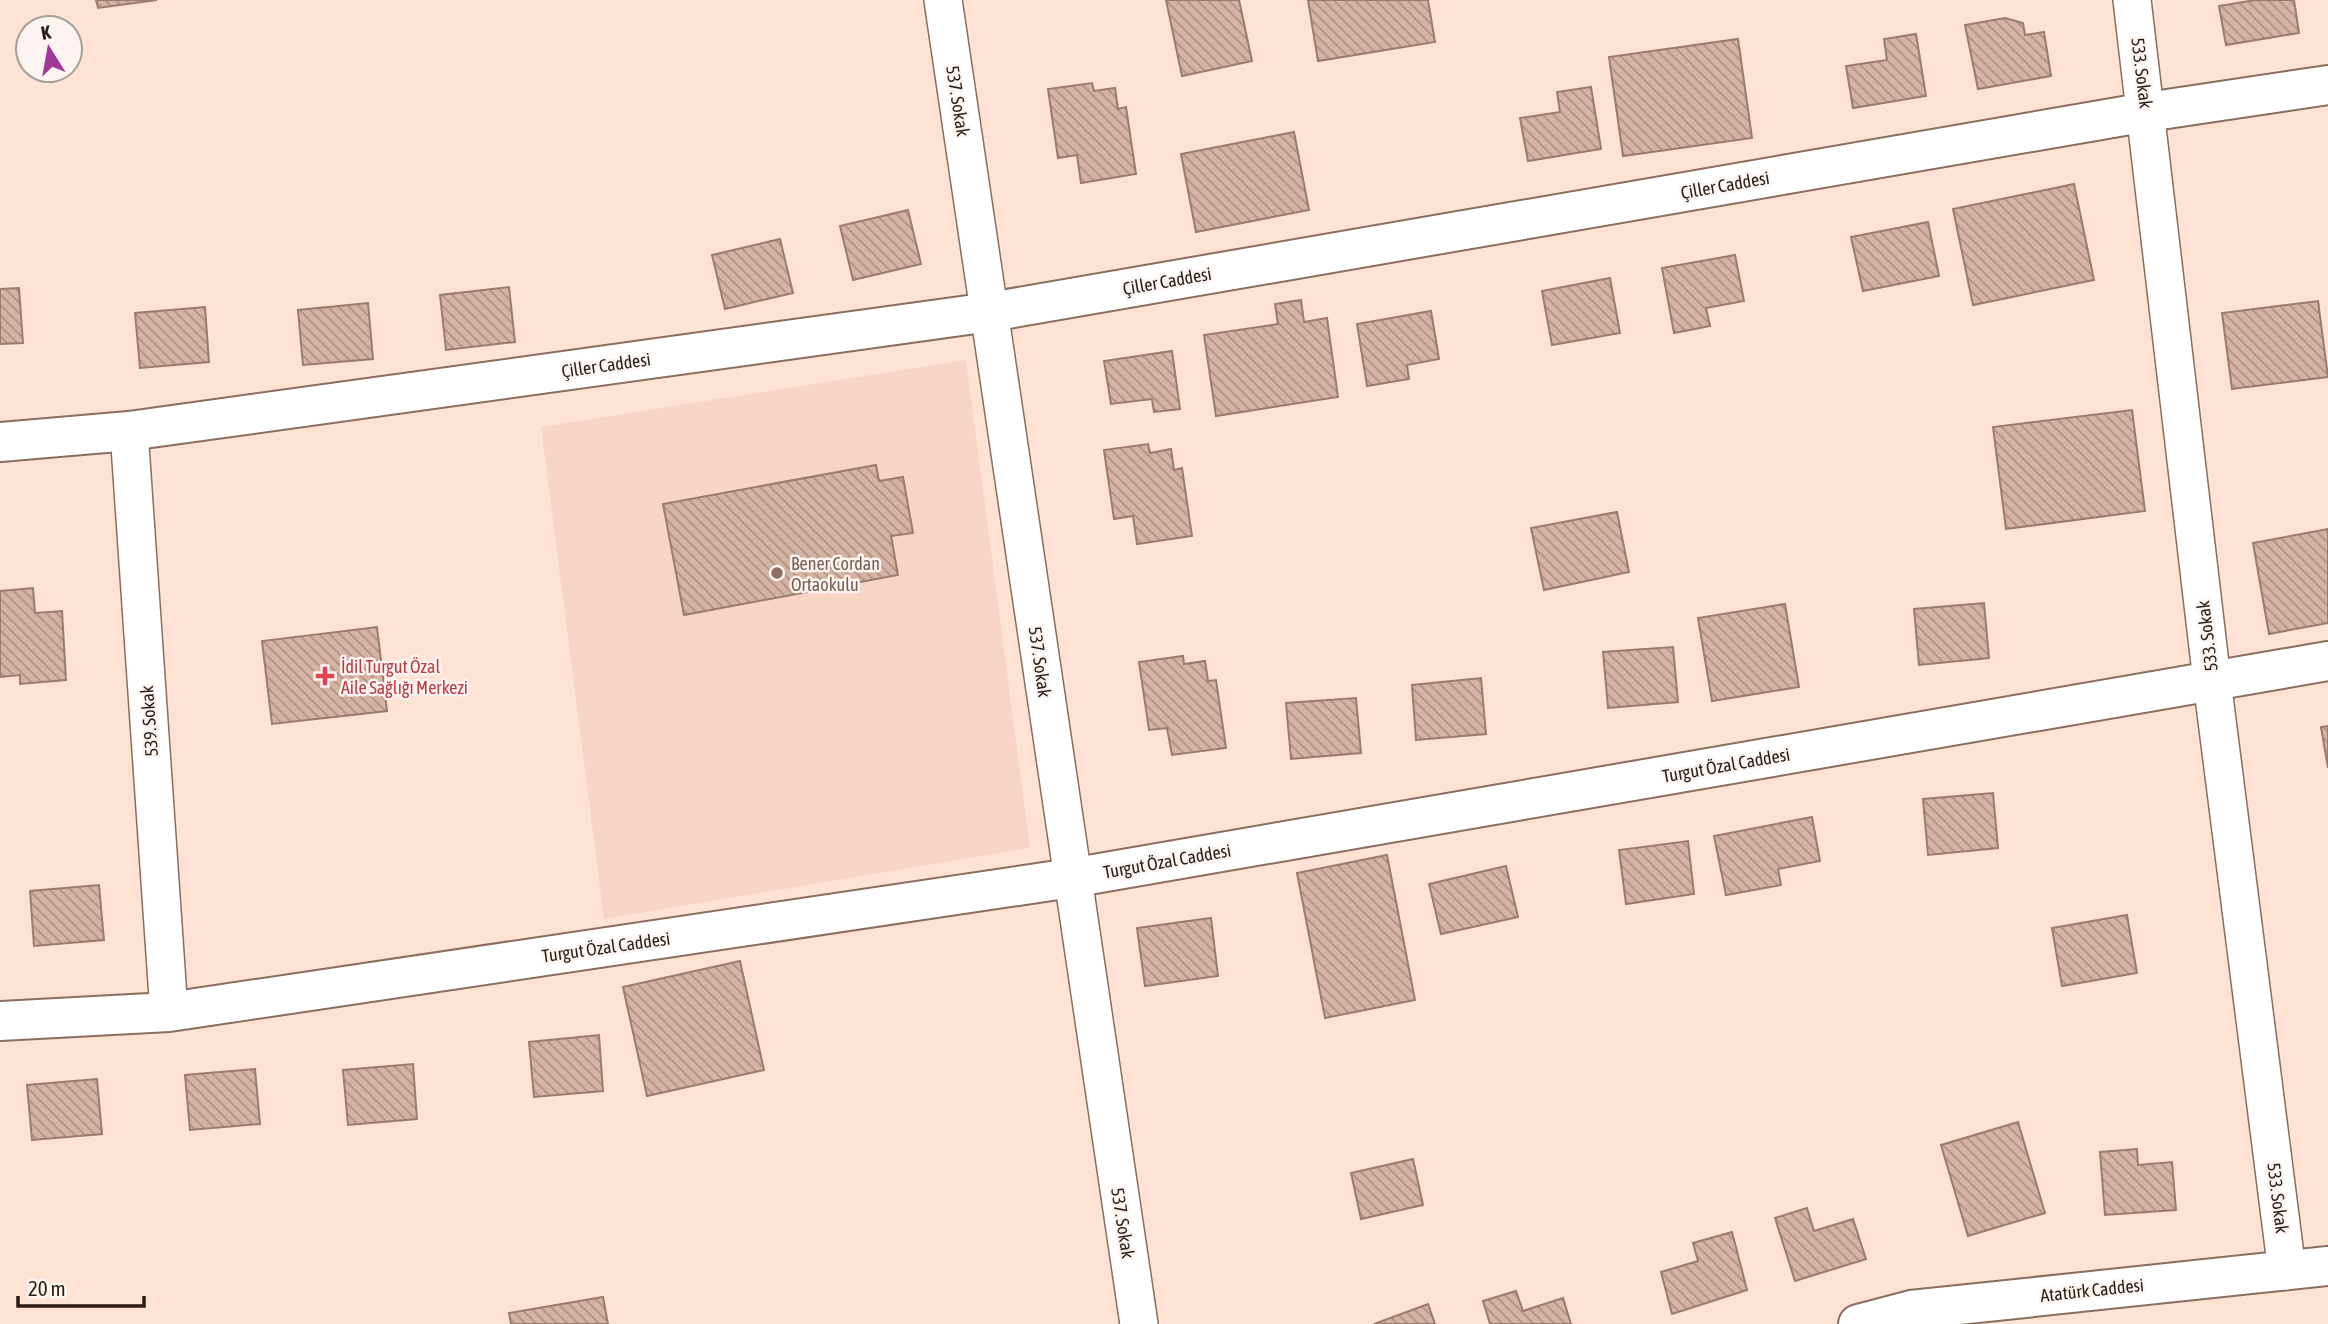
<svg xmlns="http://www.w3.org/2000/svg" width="2328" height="1324" font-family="'Asap Condensed',sans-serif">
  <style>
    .built { fill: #f7d5c4 }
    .building { fill: url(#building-back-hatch); stroke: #9b7b6b; stroke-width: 2 }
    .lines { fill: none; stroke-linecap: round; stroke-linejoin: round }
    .minor-casing { stroke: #8b6d5d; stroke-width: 40 }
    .tertiary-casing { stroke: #8b6d5d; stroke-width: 42 }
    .minor { stroke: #fff; stroke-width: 37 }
    .tertiary { stroke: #fff; stroke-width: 38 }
    .education-dot { fill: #8d6e63; stroke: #fbf4f0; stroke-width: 2.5 }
    .health-dot { fill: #e0444e; stroke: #fbf4f0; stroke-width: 2.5 }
    .labels { text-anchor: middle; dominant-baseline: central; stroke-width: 5; stroke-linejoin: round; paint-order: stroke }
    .street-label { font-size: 18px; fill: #291d17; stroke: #fbf4f0 }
    .education-label { font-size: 18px; fill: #785e54; stroke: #fbf4f0; text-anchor: start }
    .health-label { font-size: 18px; fill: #be3a42; stroke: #fbf4f0; text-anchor: start }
  </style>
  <defs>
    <pattern id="building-back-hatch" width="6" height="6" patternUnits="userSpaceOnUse" patternTransform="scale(1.75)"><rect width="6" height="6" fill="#d5b3a2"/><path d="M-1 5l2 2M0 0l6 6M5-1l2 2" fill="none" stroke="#ad9183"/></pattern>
  </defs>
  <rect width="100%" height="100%" fill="#fee2d4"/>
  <polygon class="built" points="966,360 1030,848 604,919 541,427"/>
  <g class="building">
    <polygon points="96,0 157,0 98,8"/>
    <polygon points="1166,0 1239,0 1252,61 1182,76"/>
    <polygon points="1308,0 1428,0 1435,42 1318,61"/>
    <polygon points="2255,0 2294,0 2299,33 2226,45 2219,6"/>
    <polygon points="2005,18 2023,23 2025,35 2044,32 2051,76 1978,89 1965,25"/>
    <polygon points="1916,34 1926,96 1853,108 1846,66 1887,60 1884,39"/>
    <polygon points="1738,39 1752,138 1623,156 1609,57"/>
    <polygon points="1092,83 1094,91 1115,88 1118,109 1126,107 1136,174 1081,183 1077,155 1058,158 1048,89"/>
    <polygon points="1591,87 1601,149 1528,161 1520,118 1560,112 1557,92"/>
    <polygon points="1294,132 1309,210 1196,232 1181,154"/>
    <polygon points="2074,184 2094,280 1973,305 1953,209"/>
    <polygon points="908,210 921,264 853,280 840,226"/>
    <polygon points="1928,222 1939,276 1863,291 1851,237"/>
    <polygon points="780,239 793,293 725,309 712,255"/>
    <polygon points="1735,255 1744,301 1706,308 1710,326 1674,333 1662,268"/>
    <polygon points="1610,278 1620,333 1552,345 1542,291"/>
    <polygon points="509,287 515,342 446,350 440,295"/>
    <polygon points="19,288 23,343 0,344 0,289"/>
    <polygon points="1301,300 1304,322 1327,318 1338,397 1216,416 1204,335 1278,324 1275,304"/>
    <polygon points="2318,301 2328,377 2232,389 2222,313"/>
    <polygon points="368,303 373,359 303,365 298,310"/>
    <polygon points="205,307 209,362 140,368 135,313"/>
    <polygon points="1431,311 1439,359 1407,365 1409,379 1367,386 1357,324"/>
    <polygon points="1172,351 1180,409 1154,412 1152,399 1111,404 1104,361"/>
    <polygon points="2132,410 2145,511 2006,529 1993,427"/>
    <polygon points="1148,444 1150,453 1171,449 1174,470 1182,468 1192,536 1137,544 1133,516 1114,519 1104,450"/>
    <polygon points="876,465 879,481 903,477 913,533 891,536 898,575 684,615 663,504"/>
    <polygon points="1617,512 1629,572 1544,590 1531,528"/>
    <polygon points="2328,529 2328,623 2269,634 2253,543"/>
    <polygon points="33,588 35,613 62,611 66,680 20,684 20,675 0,677 0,591"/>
    <polygon points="1984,603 1989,658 1919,665 1914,609"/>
    <polygon points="1785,604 1799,687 1712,701 1698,618"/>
    <polygon points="377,627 387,711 272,724 262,641"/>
    <polygon points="1673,647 1678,702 1608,708 1603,652"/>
    <polygon points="1183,656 1184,664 1205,661 1208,681 1216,680 1226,748 1172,755 1167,728 1149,730 1139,662"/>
    <polygon points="1481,678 1486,734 1416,740 1412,685"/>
    <polygon points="1356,698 1361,753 1291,759 1286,703"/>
    <polygon points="2328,726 2328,768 2321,727"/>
    <polygon points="1993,793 1998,848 1928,855 1923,799"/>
    <polygon points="1812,817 1820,861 1778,869 1781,885 1726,895 1714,836"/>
    <polygon points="1688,841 1694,894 1626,904 1619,850"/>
    <polygon points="1387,855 1415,1000 1325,1018 1297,873"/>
    <polygon points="1506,866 1518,917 1441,934 1429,884"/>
    <polygon points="99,885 104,940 34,946 30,891"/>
    <polygon points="2127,915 2137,973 2062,986 2052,928"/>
    <polygon points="1211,918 1218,976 1145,986 1137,928"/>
    <polygon points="740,961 764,1070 647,1096 623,987"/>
    <polygon points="599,1035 603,1091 534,1097 529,1042"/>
    <polygon points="413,1064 417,1119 348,1125 343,1070"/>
    <polygon points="255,1069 260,1124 190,1130 185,1075"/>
    <polygon points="97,1079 102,1134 32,1140 27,1085"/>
    <polygon points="2018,1122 2045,1213 1968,1236 1941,1145"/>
    <polygon points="2137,1149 2138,1165 2172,1162 2176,1210 2105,1215 2100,1152"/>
    <polygon points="1413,1159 1423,1205 1361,1219 1351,1173"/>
    <polygon points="1807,1208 1814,1231 1853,1219 1866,1259 1795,1281 1775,1218"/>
    <polygon points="1732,1232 1747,1290 1672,1314 1661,1272 1698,1261 1693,1243"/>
    <polygon points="1516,1291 1523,1311 1563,1298 1571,1324 1490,1324 1483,1301"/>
    <polygon points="603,1297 608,1324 511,1324 509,1313"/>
    <polygon points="1428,1304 1435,1324 1374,1324"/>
  </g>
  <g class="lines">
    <g class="minor-casing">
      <g id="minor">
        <polyline points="943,0 1139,1324"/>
        <polyline points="2132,0 2212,681 2287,1271"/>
        <polyline points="129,431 169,1012"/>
      </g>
    </g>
    <g class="tertiary-casing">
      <g id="tertiary">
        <polyline points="0,442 129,431 990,312 2147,112 2328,85"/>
        <polyline points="0,1021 169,1012 1071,878 2328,661"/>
        <polyline points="1858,1324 1911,1310 2328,1266"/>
      </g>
    </g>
    <use href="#minor" class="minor"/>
    <use href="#tertiary" class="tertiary"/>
  </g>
  <circle class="education-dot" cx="777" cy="573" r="7"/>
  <path class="health-dot" d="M321.5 665.5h7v7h7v7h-7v7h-7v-7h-7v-7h7z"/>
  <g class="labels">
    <g class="street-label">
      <text transform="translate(2142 73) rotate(83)">533. Sokak</text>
      <text transform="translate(958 101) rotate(81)">537. Sokak</text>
      <text transform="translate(1725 185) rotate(-10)">Çiller Caddesi</text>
      <text transform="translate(1167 281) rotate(-10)">Çiller Caddesi</text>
      <text transform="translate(606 365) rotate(-8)">Çiller Caddesi</text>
      <text transform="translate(2207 636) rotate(-97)">533. Sokak</text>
      <text transform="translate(1040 662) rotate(82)">537. Sokak</text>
      <text transform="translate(149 721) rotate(-94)">539. Sokak</text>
      <text transform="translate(1726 765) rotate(-10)">Turgut Özal Caddesi</text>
      <text transform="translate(1167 861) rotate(-10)">Turgut Özal Caddesi</text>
      <text transform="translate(606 947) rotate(-8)">Turgut Özal Caddesi</text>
      <text transform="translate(2278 1198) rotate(83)">533. Sokak</text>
      <text transform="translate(1123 1223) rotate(81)">537. Sokak</text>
      <text transform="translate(2092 1290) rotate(-6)">Atatürk Caddesi</text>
    </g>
    <g class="education-label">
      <text x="791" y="563">Bener Cordan<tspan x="791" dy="21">Ortaokulu</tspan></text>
    </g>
    <g class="health-label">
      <text x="341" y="666">İdil Turgut Özal<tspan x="341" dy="21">Aile Sağlığı Merkezi</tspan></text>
    </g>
  </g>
  <g transform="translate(49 49) rotate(349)"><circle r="33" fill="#fbf4f0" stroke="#a79e99" stroke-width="2"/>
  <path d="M0-5L12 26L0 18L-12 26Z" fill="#a0389b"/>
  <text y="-10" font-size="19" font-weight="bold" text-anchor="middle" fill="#291d17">K</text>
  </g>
  <path d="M18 1296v10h126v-10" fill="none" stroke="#291d17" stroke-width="3.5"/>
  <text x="28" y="1296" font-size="21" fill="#291d17" stroke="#fbf4f0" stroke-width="5" paint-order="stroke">20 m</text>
</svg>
